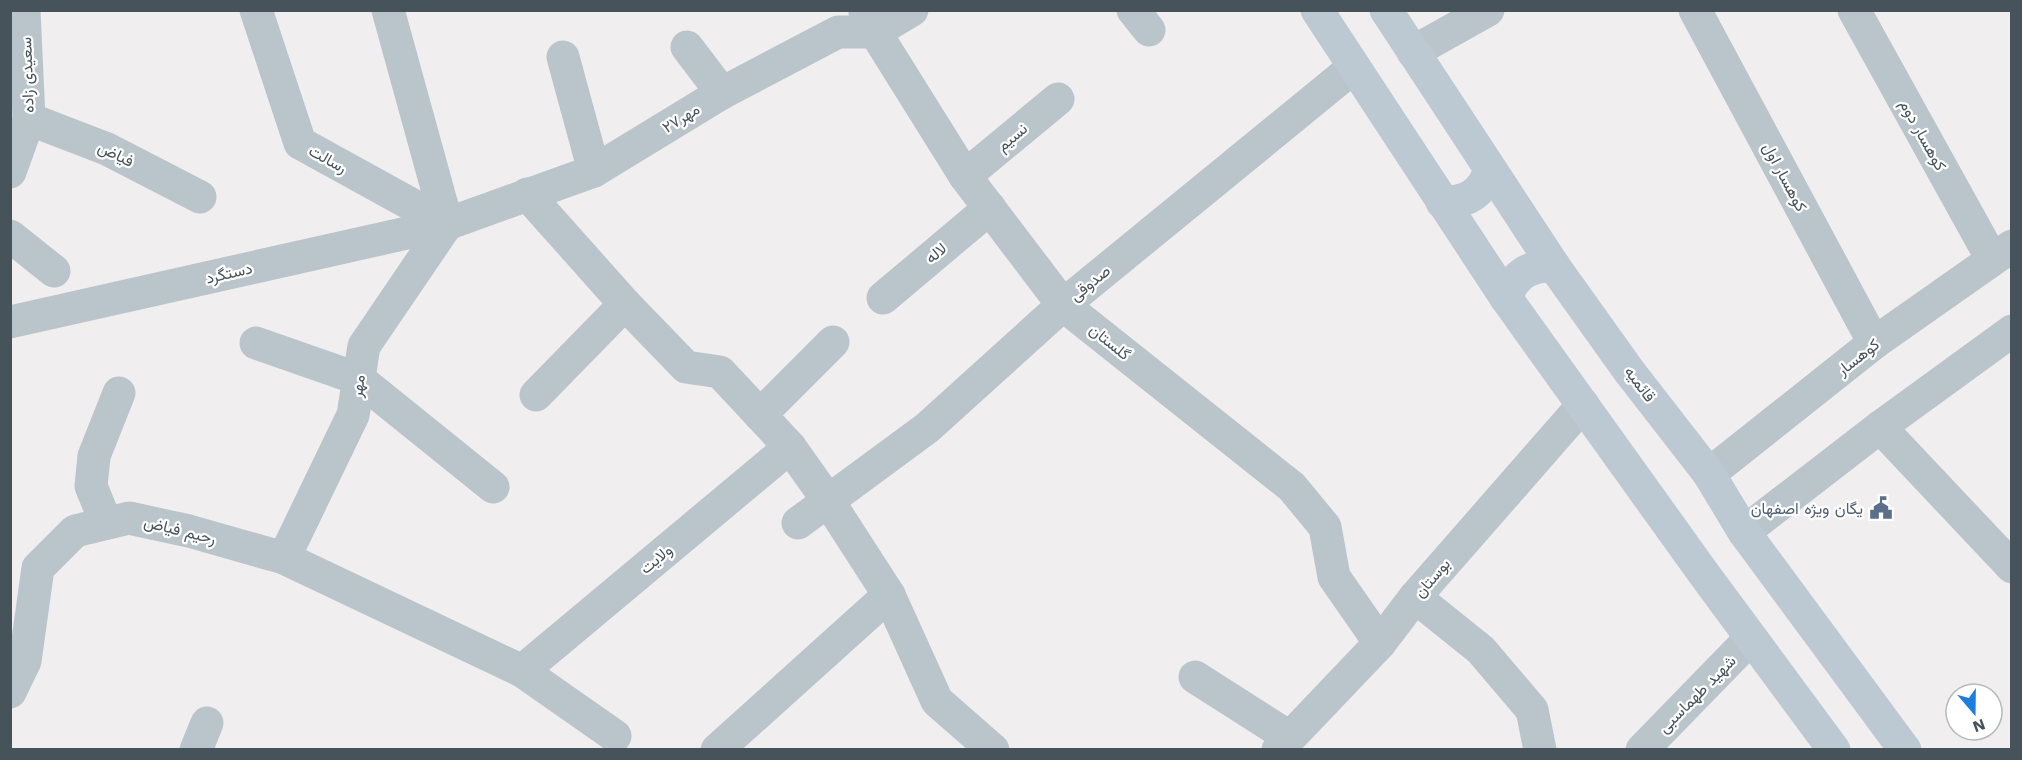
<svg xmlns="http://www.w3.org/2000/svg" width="2022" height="760" font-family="'Work Sans',Vazirmatn,sans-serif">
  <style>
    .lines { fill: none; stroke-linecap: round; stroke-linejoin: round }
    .minor { stroke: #bac4cb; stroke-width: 33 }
    .secondary { stroke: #bcc8d2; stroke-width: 33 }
    .labels { text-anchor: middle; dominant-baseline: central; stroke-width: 4.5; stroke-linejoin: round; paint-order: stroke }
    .street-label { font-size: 16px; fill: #47535b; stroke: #fff }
    .service-label { font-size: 16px; fill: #4e5e75; stroke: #fff; text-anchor: end }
  </style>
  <rect width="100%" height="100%" fill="#f1eeef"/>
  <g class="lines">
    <g class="minor">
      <polyline points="256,10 300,143 447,224"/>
      <polyline points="388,10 447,224"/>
      <polyline points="1133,10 1149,30"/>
      <polyline points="1695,10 1874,343"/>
      <polyline points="1854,10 1992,259"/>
      <polyline points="865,12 875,32 965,176 1063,305 1292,487 1325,527 1334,577 1380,643"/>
      <polyline points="687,47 722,93"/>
      <polyline points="1413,52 1488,10"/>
      <polyline points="563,57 594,171"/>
      <polyline points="29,119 107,149 200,197"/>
      <polyline points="10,172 29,119 24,10"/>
      <polyline points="965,176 1058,99"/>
      <polyline points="527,194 625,304 686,367 720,372 790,447 829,502 889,595 937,701 993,750"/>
      <polyline points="10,236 54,271"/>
      <polyline points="883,298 990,208"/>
      <polyline points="10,322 447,224 594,171 722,93 838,32 875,32 912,10"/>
      <polyline points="256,343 359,379 493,487"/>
      <polyline points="536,395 625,304"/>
      <polyline points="760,415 833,342"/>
      <polyline points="1880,427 2012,567"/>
      <polyline points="1709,474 1874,343 2012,246"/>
      <polyline points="106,523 91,486 94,456 119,393"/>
      <polyline points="798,523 927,428 1063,305 1354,67"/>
      <polyline points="1744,532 1880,427 2012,331"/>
      <polyline points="284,558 353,415 364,346 447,224"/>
      <polyline points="1415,597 1481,650 1532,710 1540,750"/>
      <polyline points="522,671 790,447"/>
      <polyline points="1195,677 1289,737"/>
      <polyline points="10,692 25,661 38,568 75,531 129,518 189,531 284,558 522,671 615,736"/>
      <polyline points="196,750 207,723"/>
      <polyline points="717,750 889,595"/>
      <polyline points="1278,750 1380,643 1415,597 1583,405"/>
      <polyline points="1642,750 1751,638"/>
    </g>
    <g class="secondary">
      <polyline points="1317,10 1506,298 1704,574 1834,750"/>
      <polyline points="1386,10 1554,266 1629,371 1709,474 1744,532 1905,750"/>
      <path d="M1442,202C1466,203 1482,194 1490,170"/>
      <path d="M1506,298C1514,275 1529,265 1554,266"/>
    </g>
  </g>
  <defs>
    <g id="civic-bare" transform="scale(1.8)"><path d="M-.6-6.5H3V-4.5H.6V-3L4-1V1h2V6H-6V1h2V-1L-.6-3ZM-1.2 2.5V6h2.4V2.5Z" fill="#5c6f8a" stroke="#fff" stroke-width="2.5" paint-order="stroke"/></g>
  </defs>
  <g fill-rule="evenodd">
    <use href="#civic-bare" x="1881" y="508"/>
  </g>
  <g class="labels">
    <g class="street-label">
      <text transform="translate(27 75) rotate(-92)">سعیدی زاده</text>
      <text transform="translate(681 118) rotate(-32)">مهر۲۷</text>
      <text transform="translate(1923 135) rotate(61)">کوهسار دوم</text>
      <text transform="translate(1012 137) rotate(-40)">نسیم</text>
      <text transform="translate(116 154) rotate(26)">فیاض</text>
      <text transform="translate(328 159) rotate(29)">رسالت</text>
      <text transform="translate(1785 177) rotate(62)">کوهسار اول</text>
      <text transform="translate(936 253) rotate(-40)">لاله</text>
      <text transform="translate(229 273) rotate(-13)">دستگرد</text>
      <text transform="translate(1090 283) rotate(-39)">صدوقی</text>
      <text transform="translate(1110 342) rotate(39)">گلستان</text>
      <text transform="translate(1858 357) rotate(-38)">کوهسار</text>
      <text transform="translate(1640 384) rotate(53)">قائمیه</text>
      <text transform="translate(358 386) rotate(-81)">مهر</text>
      <text transform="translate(180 530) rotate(14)">رحیم فیاض</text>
      <text transform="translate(656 559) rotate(-40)">ولایت</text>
      <text transform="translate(1432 578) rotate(-49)">بوستان</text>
      <text transform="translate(1697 694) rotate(-45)">شهید طهماسبی</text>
    </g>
    <g class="service-label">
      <text x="1863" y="508">یگان ویژه اصفهان</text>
    </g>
  </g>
  <rect width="2022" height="760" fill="none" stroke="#47535b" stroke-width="24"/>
  <g transform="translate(1974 712) rotate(160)"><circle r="28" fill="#ffffff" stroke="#b5babd" stroke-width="1.5"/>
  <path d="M0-4.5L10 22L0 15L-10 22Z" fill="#1d7ddd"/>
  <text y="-9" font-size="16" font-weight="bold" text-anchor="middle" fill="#47535b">N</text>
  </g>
</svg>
